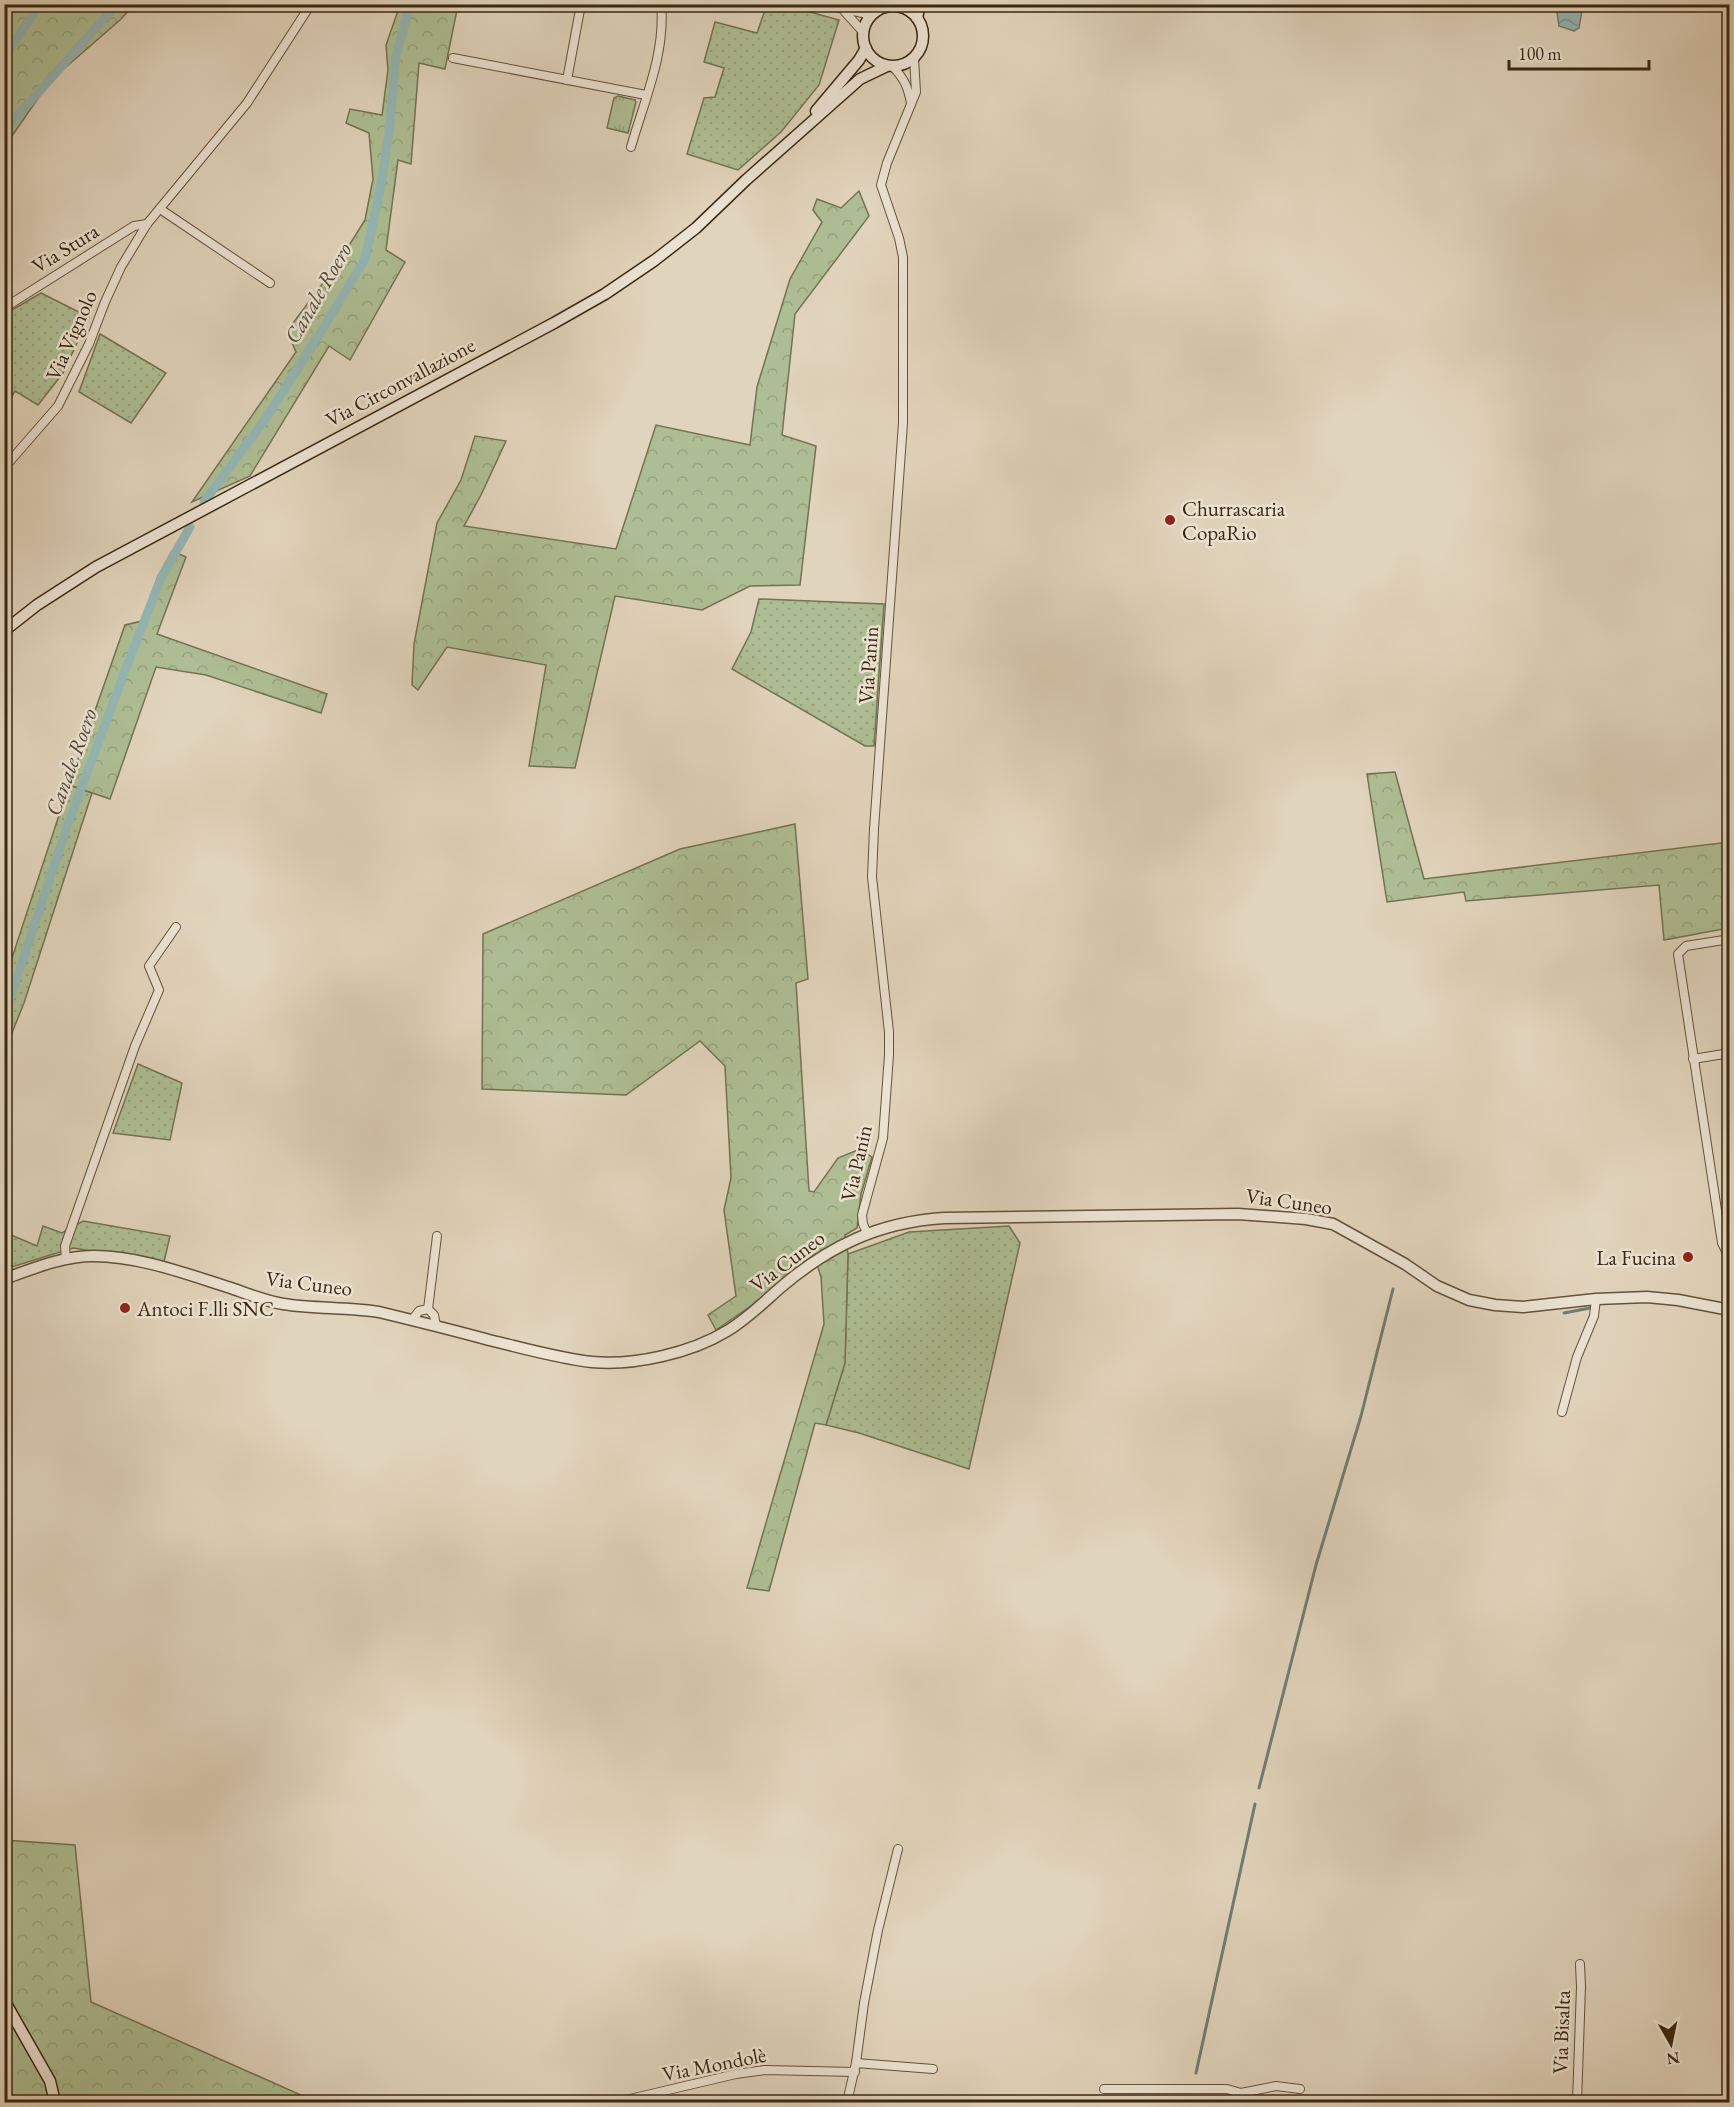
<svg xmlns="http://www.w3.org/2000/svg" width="1734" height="2107" font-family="'EB Garamond',serif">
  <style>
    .grass { fill: url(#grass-dots); stroke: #747252; stroke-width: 1.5 }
    .forest { fill: url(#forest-crowns); stroke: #747252; stroke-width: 1.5 }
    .park { fill: url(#park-tufts); stroke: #747252; stroke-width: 1.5 }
    .water { fill: url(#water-waves); stroke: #717d73; stroke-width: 1.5 }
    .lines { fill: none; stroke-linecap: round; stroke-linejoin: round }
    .stream { stroke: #717d73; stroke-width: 3 }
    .canal { stroke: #95b7b5; stroke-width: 9 }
    .minor-casing { stroke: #64523a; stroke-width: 10 }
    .tertiary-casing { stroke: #64523a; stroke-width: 13 }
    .secondary-casing { stroke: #3a270f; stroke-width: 13 }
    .minor { stroke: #ece3d3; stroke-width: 8 }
    .tertiary { stroke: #ece3d3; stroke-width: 10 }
    .secondary { stroke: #ece3d3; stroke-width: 10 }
    .poi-dot { fill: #8f2418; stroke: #ece3d3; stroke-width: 2 }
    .labels { text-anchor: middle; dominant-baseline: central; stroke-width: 5; stroke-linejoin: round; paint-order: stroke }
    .street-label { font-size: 21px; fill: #3a270f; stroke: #ece3d3 }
    .poi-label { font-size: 21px; fill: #3a270f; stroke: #ece3d3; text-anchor: start }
    .water-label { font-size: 22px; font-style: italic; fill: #514b38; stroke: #ece3d3 }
  </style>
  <defs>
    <pattern id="grass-dots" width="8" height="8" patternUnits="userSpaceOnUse" patternTransform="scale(1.5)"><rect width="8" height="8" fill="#aebe94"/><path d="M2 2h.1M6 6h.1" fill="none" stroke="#96a37e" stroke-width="1.8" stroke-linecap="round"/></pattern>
    <pattern id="forest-crowns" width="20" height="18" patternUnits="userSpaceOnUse" patternTransform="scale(1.5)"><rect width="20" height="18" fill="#aebe94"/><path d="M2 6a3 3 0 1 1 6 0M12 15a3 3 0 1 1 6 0" fill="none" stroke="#96a37e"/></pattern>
    <pattern id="park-tufts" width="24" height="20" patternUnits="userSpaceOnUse" patternTransform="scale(1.5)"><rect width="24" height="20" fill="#aebe94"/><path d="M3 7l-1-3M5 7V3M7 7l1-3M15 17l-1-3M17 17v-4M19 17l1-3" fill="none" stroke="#96a37e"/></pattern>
    <pattern id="water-waves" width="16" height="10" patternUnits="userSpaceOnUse" patternTransform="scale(1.5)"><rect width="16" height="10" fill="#95b7b5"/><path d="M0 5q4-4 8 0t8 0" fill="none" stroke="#7b9592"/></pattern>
  </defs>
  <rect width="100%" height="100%" fill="#e1d4bc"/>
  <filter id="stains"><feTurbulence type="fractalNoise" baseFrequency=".00333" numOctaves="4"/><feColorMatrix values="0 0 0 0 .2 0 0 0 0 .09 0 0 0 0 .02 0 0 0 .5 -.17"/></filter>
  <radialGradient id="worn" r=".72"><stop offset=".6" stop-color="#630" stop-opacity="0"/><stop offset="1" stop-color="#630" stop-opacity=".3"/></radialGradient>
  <g class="grass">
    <polygon points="767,4 785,5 839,20 819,85 781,132 738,170 687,154 704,98 715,97 724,68 704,62 715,22 757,33"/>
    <polygon points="41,293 89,317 63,373 38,405 15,391 5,408 5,314"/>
    <polygon points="100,334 166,373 131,423 79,392"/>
    <polygon points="759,599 884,604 874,746 865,746 732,669 751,632"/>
    <polygon points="69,785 92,793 24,1003 5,1050 5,979"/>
    <polygon points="138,1064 182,1083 170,1140 113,1133"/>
    <polygon points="83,1221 170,1236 164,1262 73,1248 5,1269 4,1232 37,1246 43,1226 62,1233"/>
    <polygon points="1009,1226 1020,1243 969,1469 859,1433 826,1425 845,1363 848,1254 909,1232"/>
  </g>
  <g class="forest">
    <polygon points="5,4 134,5 120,20 50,81 5,146"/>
    <polygon points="400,5 458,5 445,69 419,63 411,164 398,160 386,250 405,262 350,360 329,346 250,476 192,502 296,352 287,331 338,263 365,220 373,179 369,133 346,123 350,109 382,115 388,70 386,45"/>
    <polygon points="859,191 869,216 795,314 782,435 816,446 800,585 750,586 702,610 615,596 575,768 529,766 546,665 447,647 418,690 412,685 414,644 437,523 461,480 475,436 506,441 481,495 464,526 616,549 656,425 750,445 757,387 790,279 822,222 813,210 817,199 841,208"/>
    <polygon points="172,551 186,557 157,634 327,694 321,713 206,675 156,667 110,799 69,785 125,625 142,621 156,587 157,578"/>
    <polygon points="1395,772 1424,879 1729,842 1729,928 1664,940 1659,885 1466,901 1464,892 1387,902 1367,774"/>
    <polygon points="795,824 808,979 796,983 809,1191 814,1192 838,1158 860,1149 872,1157 861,1194 857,1228 845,1235 848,1254 845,1363 826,1425 815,1423 769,1591 747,1588 824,1324 821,1277 814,1255 758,1301 716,1330 708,1315 736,1296 724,1210 731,1178 725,1066 700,1041 626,1095 482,1089 483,934 680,849"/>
    <polygon points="4,1840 75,1845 91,2002 301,2095 306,2102 5,2102"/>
  </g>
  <polygon class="park" points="618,96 635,100 636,102 628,133 607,128 614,98"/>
  <polygon class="water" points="1556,5 1583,5 1579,28 1574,31 1559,26"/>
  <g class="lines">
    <g class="stream">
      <polyline points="1564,1313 1590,1308"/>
      <polyline points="1259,1788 1316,1565 1361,1416 1393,1289"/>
      <polyline points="1196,2073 1255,1804"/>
    </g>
    <g class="canal">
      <polyline points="4,57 40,4"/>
      <polyline points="4,131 117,4"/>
      <polyline points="204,502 266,418 319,335 365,259 380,191 389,132 396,55 410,4"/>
      <polyline points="4,1017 68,824 125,671 161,578 190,527"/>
    </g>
    <g class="minor-casing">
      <g id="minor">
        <polyline points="821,4 872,15"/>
        <polyline points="845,12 864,33"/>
        <polyline points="453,58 646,95"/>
        <path d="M892,66C904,78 908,87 911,103"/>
        <polyline points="567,80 581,4"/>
        <path d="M631,147C644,101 666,53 661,4"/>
        <polyline points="160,209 270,283"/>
        <polyline points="4,308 134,226 147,224"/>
        <polyline points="4,468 58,406 89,344 105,302 121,267 147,224 247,103 311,4"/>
        <polyline points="1730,939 1686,946 1678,954 1722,1243 1730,1259"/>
        <polyline points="1693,1059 1730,1053"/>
        <polyline points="867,1233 863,1224 862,1215 883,1138 889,1055 889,1032 872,877 874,829 903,423 903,257 899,238 881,185 887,163 916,92 914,58"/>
        <polyline points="66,1260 65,1246 135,1046 159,990 149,966 176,927"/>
        <polyline points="428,1309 434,1315 436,1326"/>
        <polyline points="412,1320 419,1311 428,1309 437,1236"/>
        <polyline points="1562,1412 1577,1357 1594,1316 1596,1299"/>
        <polyline points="856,2063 864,2003 878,1930 898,1849"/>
        <polyline points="1104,2089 1227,2089 1241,2093 1276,2086 1300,2089"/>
        <polyline points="1241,2093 1245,2102"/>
        <polyline points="617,2102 736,2074 765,2070 855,2072"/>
        <polyline points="847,2102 856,2063 933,2069"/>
        <polyline points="1577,2102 1581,1987 1580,1964"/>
      </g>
    </g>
    <g class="tertiary-casing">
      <path id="tertiary" d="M4,1279C32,1269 63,1256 93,1256C140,1256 186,1274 231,1288C248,1294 265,1301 283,1304C315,1309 347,1307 379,1312C416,1321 453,1330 489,1340C523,1348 557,1358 592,1362C634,1366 691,1353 727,1331C747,1319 763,1303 780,1288C829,1246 879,1222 944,1218L1238,1214L1306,1219L1333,1224L1405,1264L1437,1286L1469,1300L1495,1305L1523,1307L1596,1299L1647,1297L1678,1300L1730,1310"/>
    </g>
    <g class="secondary-casing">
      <g id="secondary">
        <circle cx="893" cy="36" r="30"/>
        <polyline points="917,18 920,4"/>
        <polyline points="816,111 859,60 866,48"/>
        <polyline points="4,631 37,605 96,567 554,323 605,294 655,260 696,228 746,180 860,79 887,66"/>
        <polyline points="4,2000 50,2081 55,2102"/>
      </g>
    </g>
    <use href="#minor" class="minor"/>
    <use href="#tertiary" class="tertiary"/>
    <use href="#secondary" class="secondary"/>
  </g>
  <g class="poi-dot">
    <circle cx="1170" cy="520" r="6"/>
    <circle cx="1688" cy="1257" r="6"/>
    <circle cx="125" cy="1308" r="6"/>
  </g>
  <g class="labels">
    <g class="street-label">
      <text transform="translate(65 248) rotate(-32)">Via Stura</text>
      <text transform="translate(71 335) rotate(-66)">Via Vignolo</text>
      <text transform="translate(400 382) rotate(-28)">Via Circonvallazione</text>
      <text transform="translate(868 665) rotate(-86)">Via Panin</text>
      <text transform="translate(856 1163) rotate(-77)">Via Panin</text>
      <text transform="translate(1289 1201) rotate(8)">Via Cuneo</text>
      <text transform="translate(787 1261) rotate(-37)">Via Cuneo</text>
      <text transform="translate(309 1283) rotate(7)">Via Cuneo</text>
      <text transform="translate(1561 2032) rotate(-88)">Via Bisalta</text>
      <text transform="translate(714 2064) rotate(-11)">Via Mondolè</text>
    </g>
    <g class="poi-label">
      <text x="1182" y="508">Churrascaria<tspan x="1182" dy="24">CopaRio</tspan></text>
      <text x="1676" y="1257" text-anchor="end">La Fucina</text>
      <text x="137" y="1308">Antoci F.lli SNC</text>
    </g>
    <g class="water-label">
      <text transform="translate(318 293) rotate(-60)">Canale Roero</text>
      <text transform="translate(71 762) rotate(-70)">Canale Roero</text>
    </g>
  </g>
  <rect width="1734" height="2107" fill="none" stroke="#e1d4bc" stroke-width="24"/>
  <rect x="6" y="6" width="1722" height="2095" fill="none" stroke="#3a270f" stroke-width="3"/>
  <rect x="12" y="12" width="1710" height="2083" fill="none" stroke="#3a270f" stroke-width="1.5"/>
  <g transform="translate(1671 2044) rotate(171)" stroke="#ece3d3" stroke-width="4.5" paint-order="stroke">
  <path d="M0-4.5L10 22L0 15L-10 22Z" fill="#3a270f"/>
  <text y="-9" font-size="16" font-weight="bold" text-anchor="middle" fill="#3a270f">N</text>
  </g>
  <path d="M1509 60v9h140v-9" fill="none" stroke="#3a270f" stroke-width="3"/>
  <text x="1518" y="60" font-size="18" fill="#3a270f" stroke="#ece3d3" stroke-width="4.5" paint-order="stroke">100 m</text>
  <rect width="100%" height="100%" filter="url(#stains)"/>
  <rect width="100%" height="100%" fill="url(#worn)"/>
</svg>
